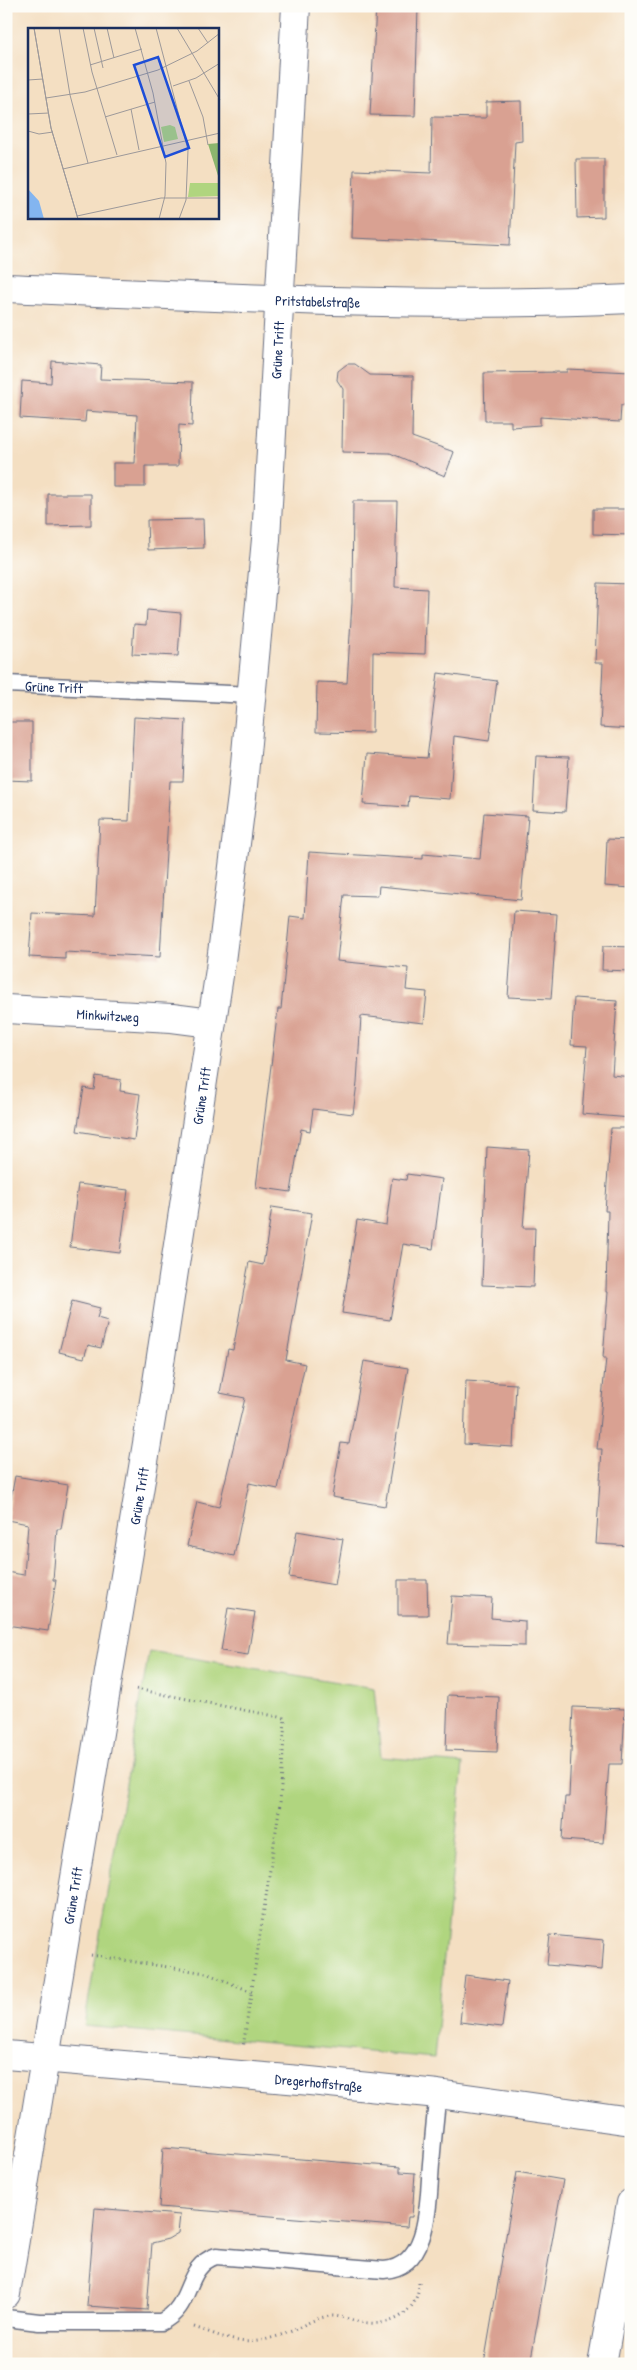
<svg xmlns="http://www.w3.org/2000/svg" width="637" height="2370" font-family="'Patrick Hand',sans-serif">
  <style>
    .green { fill: #b0d57f; stroke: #66826e }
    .building { fill: #d9a192 }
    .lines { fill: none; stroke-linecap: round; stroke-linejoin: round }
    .service-casing { stroke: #676d81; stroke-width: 19 }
    .minor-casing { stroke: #676d81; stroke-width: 30 }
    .path { stroke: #676d81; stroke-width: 3; stroke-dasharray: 1 4; stroke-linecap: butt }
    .service { stroke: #fff; stroke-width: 16 }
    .minor { stroke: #fff; stroke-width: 28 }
    .labels { text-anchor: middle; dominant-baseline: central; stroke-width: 4; stroke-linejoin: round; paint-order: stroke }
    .street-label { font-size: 14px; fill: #1b2f5e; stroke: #fdfcf7 }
    .inset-road { fill: none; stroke: #9d999a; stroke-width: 1 }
    .view { fill: #1d4ed8; fill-opacity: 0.15; stroke: #1d4ed8; stroke-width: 2.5 }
    .inset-edge { fill: none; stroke: #1b2f5e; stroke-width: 2.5 }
  </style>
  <rect width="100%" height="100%" fill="#fdfcf7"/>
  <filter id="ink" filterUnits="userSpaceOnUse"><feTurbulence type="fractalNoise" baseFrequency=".02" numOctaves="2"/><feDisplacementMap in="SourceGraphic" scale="10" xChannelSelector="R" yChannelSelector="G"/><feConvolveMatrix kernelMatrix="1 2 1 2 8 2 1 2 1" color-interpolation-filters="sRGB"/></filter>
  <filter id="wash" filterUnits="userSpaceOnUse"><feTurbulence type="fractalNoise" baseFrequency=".0096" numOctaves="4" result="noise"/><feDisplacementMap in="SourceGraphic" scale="20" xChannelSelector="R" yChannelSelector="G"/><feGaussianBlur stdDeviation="1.12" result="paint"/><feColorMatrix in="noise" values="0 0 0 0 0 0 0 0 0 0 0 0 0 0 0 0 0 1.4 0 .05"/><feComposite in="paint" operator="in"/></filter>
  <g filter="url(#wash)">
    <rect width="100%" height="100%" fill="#f4dfc2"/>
    <polygon class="green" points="149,1651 374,1688 381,1757 463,1764 434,2058 84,2026"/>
    <g id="blocks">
      <g class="building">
        <polygon points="376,6 418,6 415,116 370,115"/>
        <polygon points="521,101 522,141 515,142 510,245 352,238 354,170 431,173 432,117 486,118 486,102"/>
        <polygon points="576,159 604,159 604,217 577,218"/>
        <polygon points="52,361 101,365 100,379 193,382 192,426 179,425 178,466 145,466 145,487 113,487 113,463 135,463 137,415 86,411 85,422 20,418 22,381 51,383"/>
        <polygon points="347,364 355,364 370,375 413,376 412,437 454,452 445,476 390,453 342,452 343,389 337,380 338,371"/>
        <polygon points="567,369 631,372 631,405 621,405 620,422 540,417 540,425 511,427 511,421 485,421 484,373 567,372"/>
        <polygon points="48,494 91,494 91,525 48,526"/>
        <polygon points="353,501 397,501 395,587 427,589 425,654 373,652 372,733 316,732 317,682 347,683 352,603"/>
        <polygon points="593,509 631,509 631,535 593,534"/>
        <polygon points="203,519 204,548 148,550 147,520"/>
        <polygon points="598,583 631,584 631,729 600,727 603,663 595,663"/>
        <polygon points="147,610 181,613 178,656 132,654 134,624 146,625"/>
        <polygon points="438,673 497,681 489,741 454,736 450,799 409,796 408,807 363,804 367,754 427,758"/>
        <polygon points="134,717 186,720 183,781 170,781 160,957 65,952 65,959 29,957 32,913 95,916 100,820 129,821"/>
        <polygon points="6,722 32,722 32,781 6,780"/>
        <polygon points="536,756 569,757 565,812 533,810"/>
        <polygon points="484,813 528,816 521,900 379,886 378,896 344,895 337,961 408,968 406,990 427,992 424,1023 361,1016 357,1083 353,1114 313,1109 310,1131 301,1129 291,1192 256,1187 278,1009 281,1009 290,916 305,918 309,852 423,859 423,854 480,859"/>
        <polygon points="607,839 631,840 631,888 605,886"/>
        <polygon points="514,911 557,914 551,999 508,997"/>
        <polygon points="603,946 631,947 631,971 602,970"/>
        <polygon points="574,998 617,1001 612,1075 631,1077 631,1118 582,1114 587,1046 571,1045"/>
        <polygon points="96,1076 121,1080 120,1091 140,1094 134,1140 77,1131 84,1088 94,1090"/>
        <polygon points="611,1128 631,1128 631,1546 596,1544 602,1449 597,1449 606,1358 603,1358 608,1292 606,1292 608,1211 605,1211"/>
        <polygon points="487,1147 529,1150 523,1228 535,1228 533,1287 482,1285"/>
        <polygon points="407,1174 442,1179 433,1249 403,1244 390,1320 342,1313 357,1220 386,1225 392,1178 406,1180"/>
        <polygon points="78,1184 128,1190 120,1253 70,1247"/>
        <polygon points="272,1207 312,1213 286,1360 305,1364 278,1489 249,1483 234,1556 187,1546 197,1502 219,1507 245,1398 220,1393 228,1349 233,1350 249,1262 263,1265"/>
        <polygon points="72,1301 100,1308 97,1318 108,1321 101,1348 88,1345 84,1358 59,1352"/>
        <polygon points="364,1361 408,1368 385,1506 332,1497 341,1443 349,1444"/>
        <polygon points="466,1381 516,1384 513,1447 464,1444"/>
        <polygon points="15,1476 68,1485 61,1529 57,1529 53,1580 56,1580 48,1631 6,1625 6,1572 24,1575 28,1524 7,1520"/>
        <polygon points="297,1531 343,1539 335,1585 289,1577"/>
        <polygon points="398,1580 427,1580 428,1615 398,1615"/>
        <polygon points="452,1596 492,1598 491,1618 525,1621 525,1646 448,1644"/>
        <polygon points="228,1608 255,1612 248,1655 221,1651"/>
        <polygon points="448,1695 499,1697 497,1752 446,1750"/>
        <polygon points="573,1707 625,1709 622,1764 609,1764 603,1843 562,1840 565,1797 569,1797"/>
        <polygon points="550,1935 604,1940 602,1970 547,1965"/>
        <polygon points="465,1975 508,1981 502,2027 460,2022"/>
        <polygon points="163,2148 400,2167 400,2172 415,2173 412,2217 408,2217 407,2227 159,2207"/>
        <polygon points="517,2172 563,2180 530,2364 484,2364"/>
        <polygon points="95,2208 180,2215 178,2233 168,2239 152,2243 147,2310 87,2306"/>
      </g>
    </g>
  </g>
  <g filter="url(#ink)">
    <use href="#blocks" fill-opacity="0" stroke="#676d81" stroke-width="1"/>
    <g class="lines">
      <g class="service-casing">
        <g id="service">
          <path id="s1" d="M6,684L252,695"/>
          <path d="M6,2318L39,2322H161C194,2307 183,2267 216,2256L384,2270C431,2267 428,2198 431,2164C433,2140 435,2117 438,2094"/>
        </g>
      </g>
      <g class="minor-casing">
        <g id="minor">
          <path id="s2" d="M6,288C214,297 423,309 631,299"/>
          <path id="s3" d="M6,1009L172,1018L211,1023"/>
          <path id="s4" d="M6,2055L300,2080L438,2094L631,2121"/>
          <path id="s5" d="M6,2294L156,1389L220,969L242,796L266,539L296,6"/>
          <polyline points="602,2364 631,2203"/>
        </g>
      </g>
      <g class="path">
        <polyline points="136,1689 285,1718 280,1804 243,2047"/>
        <polyline points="91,1955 206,1973 252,1992"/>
        <path d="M194,2327C238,2342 245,2349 292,2331C304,2325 317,2317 331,2316C344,2316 355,2322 368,2323C395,2326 419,2310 419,2282"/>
      </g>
      <use href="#service" class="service"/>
      <use href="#minor" class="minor"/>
    </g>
  </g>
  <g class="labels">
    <g class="street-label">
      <text stroke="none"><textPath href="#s2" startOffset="312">Pritstabelstraße</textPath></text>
      <text stroke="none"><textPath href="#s5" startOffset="1964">Grüne Trift</textPath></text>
      <text stroke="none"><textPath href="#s1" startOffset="48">Grüne Trift</textPath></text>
      <text stroke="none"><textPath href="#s3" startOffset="102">Minkwitzweg</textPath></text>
      <text stroke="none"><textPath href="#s5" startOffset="1214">Grüne Trift</textPath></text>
      <text stroke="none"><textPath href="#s5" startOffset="809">Grüne Trift</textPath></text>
      <text stroke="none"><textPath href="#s5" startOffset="404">Grüne Trift</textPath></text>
      <text stroke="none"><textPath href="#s4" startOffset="314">Dregerhoffstraße</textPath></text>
    </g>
  </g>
  <g transform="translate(28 28)">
    <rect width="191" height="191" fill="#f4dfc2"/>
    <path d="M142,97L147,99L150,111L136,114L133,99ZM162,155H191V168L160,169Z" fill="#b0d57f"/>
    <path d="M191,115V151L180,116Z" fill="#8cb66e"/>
    <path d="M0,161L11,173L16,191H0Z" fill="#83b5f0"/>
    <path class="inset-road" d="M6,0L23,100L50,191M6,0L23,100L50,191M31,0L42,67L60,135M55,0L64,44L89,127M66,0L75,40M79,0L86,30M107,0L125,65L138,135L137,168L131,191M128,0L160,122L158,172L151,191M149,0L192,72M170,0L180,15M62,37L114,21M0,52L15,51M161,53L175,89L180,117M145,58L168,50L192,35M18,70L57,64L130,42L169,23L192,5M103,81L111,122M0,86L21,85M77,89L127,74M0,103L11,106L25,104M35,141L192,105M49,188L133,170H192"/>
    <path class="view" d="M130,29L161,120L137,129L106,37Z"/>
    <rect width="191" height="191" class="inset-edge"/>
  </g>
  <rect width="637" height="2370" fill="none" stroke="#fdfcf7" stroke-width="25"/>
</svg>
